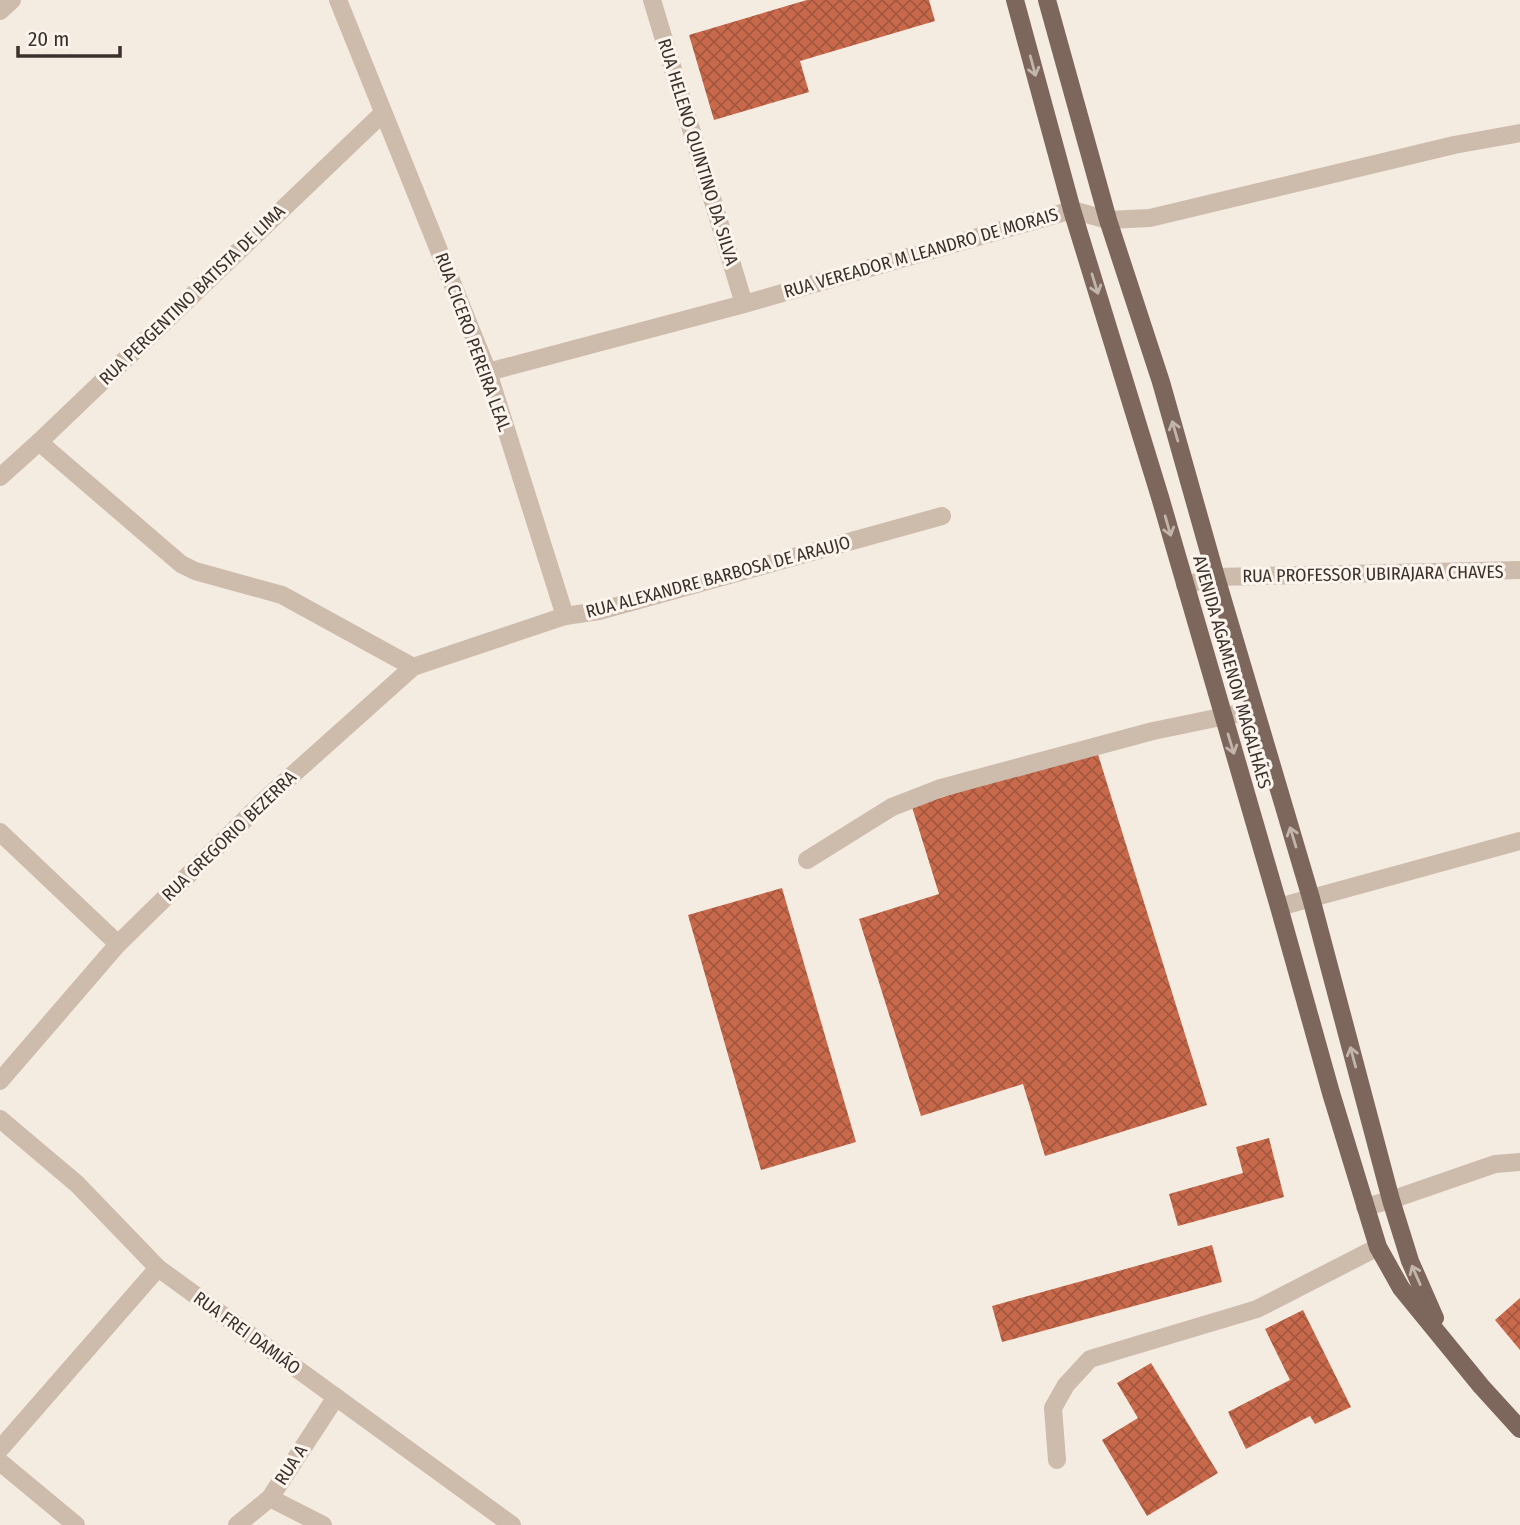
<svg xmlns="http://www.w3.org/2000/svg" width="1520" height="1525" font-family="'Fira Sans Condensed',sans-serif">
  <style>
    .building { fill: url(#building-cross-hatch) }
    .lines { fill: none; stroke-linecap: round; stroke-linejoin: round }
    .minor { stroke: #cdbbac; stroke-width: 18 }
    .major { stroke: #7d675c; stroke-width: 18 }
    .oneway { stroke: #c2b5ac }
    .labels { text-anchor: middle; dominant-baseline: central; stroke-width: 6; stroke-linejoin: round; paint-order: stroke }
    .street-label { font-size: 18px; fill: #3b302b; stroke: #fbf5ee }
  </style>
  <defs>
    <pattern id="building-cross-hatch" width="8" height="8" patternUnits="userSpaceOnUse" patternTransform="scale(1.75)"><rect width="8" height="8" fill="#c8694b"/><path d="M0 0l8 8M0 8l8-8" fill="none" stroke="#a4573f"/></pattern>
  </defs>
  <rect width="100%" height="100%" fill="#f4ebe1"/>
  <g class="building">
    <polygon points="807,0 929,0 935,21 800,61 809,92 714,120 689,35"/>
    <polygon points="1096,748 1207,1105 1045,1156 1023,1084 921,1116 859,919 939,894 912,807"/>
    <polygon points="782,888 856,1142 761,1170 688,915"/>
    <polygon points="1269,1138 1284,1197 1178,1226 1169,1194 1243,1173 1236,1147"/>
    <polygon points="1212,1245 1222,1282 1002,1342 992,1306"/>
    <polygon points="1520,1298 1520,1350 1495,1320"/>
    <polygon points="1303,1310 1351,1407 1315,1424 1310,1416 1246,1449 1228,1412 1290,1380 1265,1329"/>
    <polygon points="1151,1363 1218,1473 1147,1516 1102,1440 1138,1418 1117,1383"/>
  </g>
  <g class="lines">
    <g class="minor">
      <polyline points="338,0 488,372 565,616"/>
      <polyline points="652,0 744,304"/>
      <polyline points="0,11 12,0"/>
      <polyline points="488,372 744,304 1072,210 1108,220 1150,218 1454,145 1520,133"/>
      <polyline points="39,442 181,564 195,571 282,595 413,667"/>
      <polyline points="0,477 39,442 383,113"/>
      <polyline points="1185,585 1216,577 1520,570"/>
      <polyline points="0,832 118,944"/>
      <polyline points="807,860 892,807 941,788 1153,731 1255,710"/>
      <polyline points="1279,907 1520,841"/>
      <polyline points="0,1081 118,944 270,795 413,667 565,616 599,611 942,516"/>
      <polyline points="0,1119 77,1184 158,1268 512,1525"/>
      <polyline points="1365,1207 1391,1200 1495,1164 1520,1162"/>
      <polyline points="0,1449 158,1268"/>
      <polyline points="1057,1460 1053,1408 1066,1385 1090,1359 1257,1309 1378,1247"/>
      <polyline points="0,1462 76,1525"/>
      <polyline points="270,1498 323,1525"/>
      <polyline points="237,1525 270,1498 336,1397"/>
    </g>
    <g class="major">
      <polyline points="1015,0 1072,210 1160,497 1279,907 1331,1093 1378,1247 1401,1288 1481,1386 1520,1429"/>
      <polyline points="1047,0 1108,220 1161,382 1216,577 1311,898 1391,1200 1410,1261 1435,1318"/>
    </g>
  </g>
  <defs><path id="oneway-shaft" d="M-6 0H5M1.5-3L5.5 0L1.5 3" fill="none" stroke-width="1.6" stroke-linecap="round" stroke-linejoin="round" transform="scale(1.75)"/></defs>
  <g class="oneway">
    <use href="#oneway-shaft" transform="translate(1033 66) rotate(75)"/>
    <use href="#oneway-shaft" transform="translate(1095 284) rotate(73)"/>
    <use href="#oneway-shaft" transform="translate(1175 431) rotate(-106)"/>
    <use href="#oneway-shaft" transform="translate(1168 526) rotate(74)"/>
    <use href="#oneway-shaft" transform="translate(1231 744) rotate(73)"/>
    <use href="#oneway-shaft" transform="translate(1293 837) rotate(-107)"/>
    <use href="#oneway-shaft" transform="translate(1353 1057) rotate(-105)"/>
    <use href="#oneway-shaft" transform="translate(1416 1275) rotate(-114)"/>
  </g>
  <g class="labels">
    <g class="street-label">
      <text transform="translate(698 152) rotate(73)">RUA HELENO QUINTINO DA SILVA</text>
      <text transform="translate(921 253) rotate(-16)">RUA VEREADOR M LEANDRO DE MORAIS</text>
      <text transform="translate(192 295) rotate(-44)">RUA PERGENTINO BATISTA DE LIMA</text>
      <text transform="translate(473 342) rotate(70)">RUA CICERO PEREIRA LEAL</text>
      <text transform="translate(1373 574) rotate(-1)">RUA PROFESSOR UBIRAJARA CHAVES</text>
      <text transform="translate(718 577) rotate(-15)">RUA ALEXANDRE BARBOSA DE ARAUJO</text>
      <text transform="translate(1232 672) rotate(74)">AVENIDA AGAMENON MAGALHÃES</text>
      <text transform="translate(229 836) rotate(-44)">RUA GREGORIO BEZERRA</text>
      <text transform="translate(247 1333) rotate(36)">RUA FREI DAMIÃO</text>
      <text transform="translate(291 1465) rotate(-57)">RUA A</text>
    </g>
  </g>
  <path d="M18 46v10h102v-10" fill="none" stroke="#3b302b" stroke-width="3.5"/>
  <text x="28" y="46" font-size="21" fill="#3b302b" stroke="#fbf5ee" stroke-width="5" paint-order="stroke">20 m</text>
</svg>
